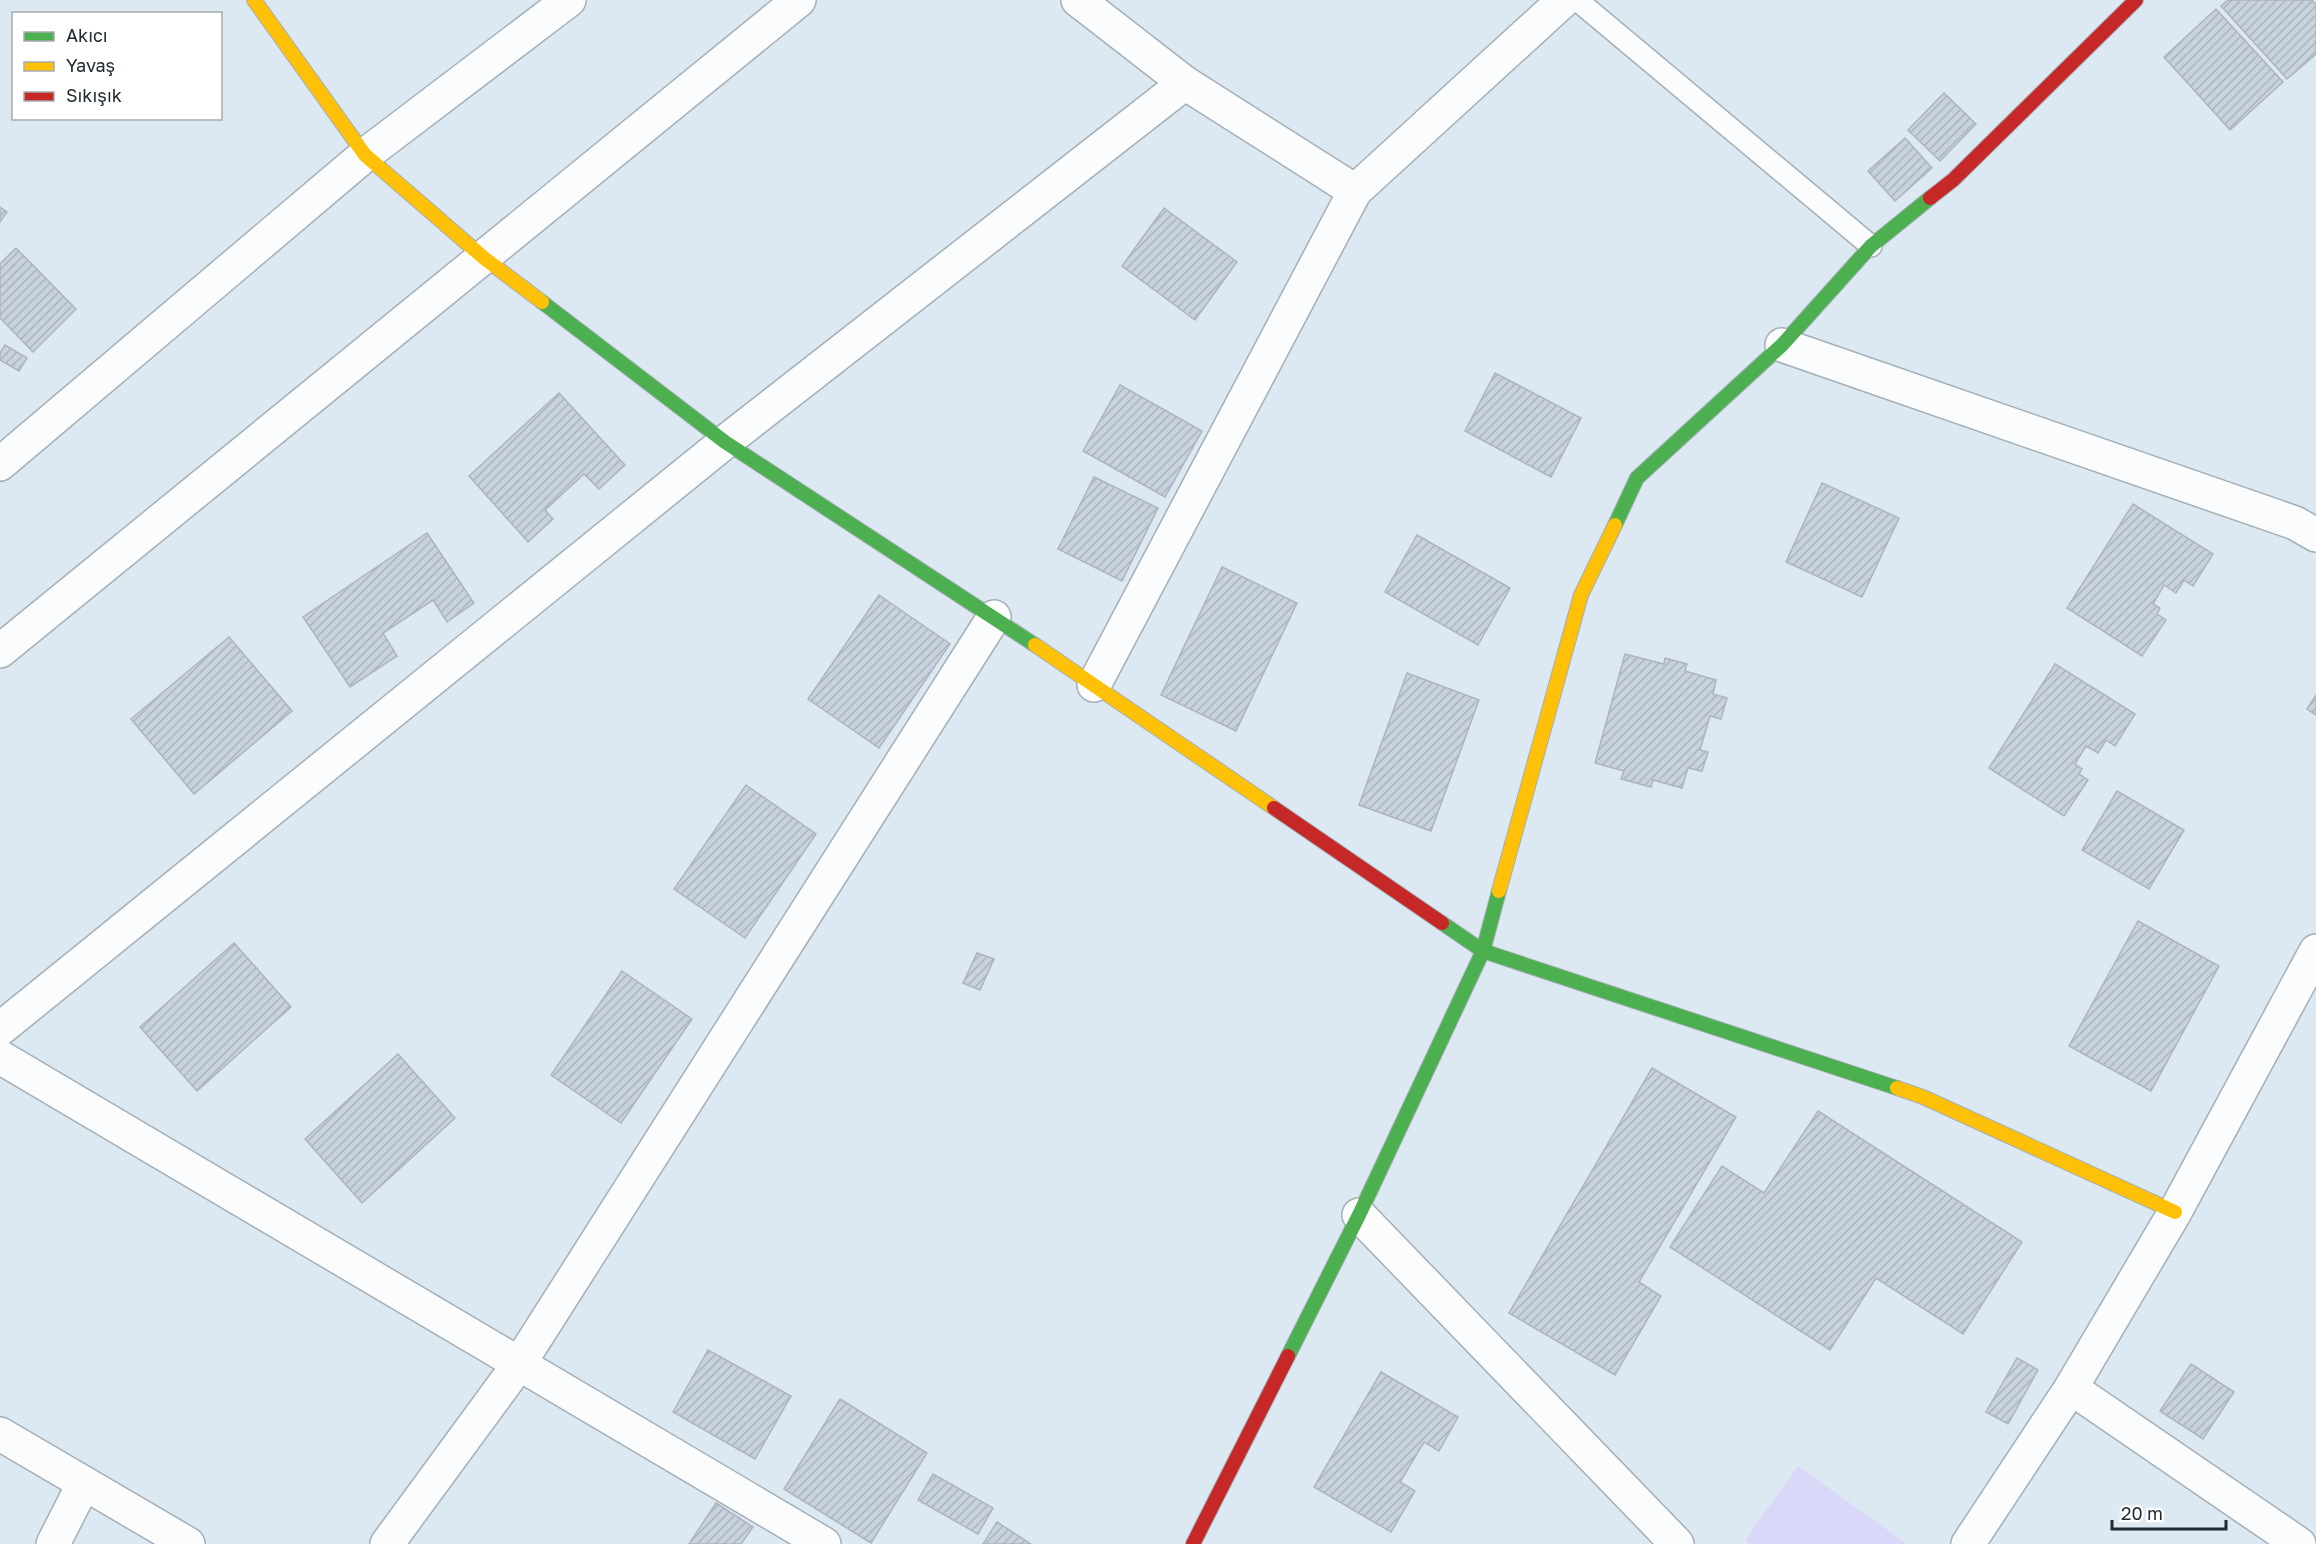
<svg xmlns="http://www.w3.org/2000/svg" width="2316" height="1544" font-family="'Golos Text',sans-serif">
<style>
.pitch{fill:#dad8f8}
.building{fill:url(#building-hatch);stroke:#adb4bd;stroke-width:1.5}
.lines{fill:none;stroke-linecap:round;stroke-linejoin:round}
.lane-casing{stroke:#a4afb6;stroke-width:24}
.street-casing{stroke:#a4afb6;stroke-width:36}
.fast-casing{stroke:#a4afb6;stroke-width:16}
.slow-casing{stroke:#a4afb6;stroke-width:16}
.jam-casing{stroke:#a4afb6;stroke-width:16}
.lane{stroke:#fafcfd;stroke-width:21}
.street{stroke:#fafcfd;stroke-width:33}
.fast{stroke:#4caf50;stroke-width:14}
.slow{stroke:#ffc107;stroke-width:14}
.jam{stroke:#c62828;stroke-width:14}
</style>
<defs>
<pattern id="building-hatch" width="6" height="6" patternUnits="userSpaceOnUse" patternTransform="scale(1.5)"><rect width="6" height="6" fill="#c8d1de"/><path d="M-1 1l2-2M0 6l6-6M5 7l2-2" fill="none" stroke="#acb4bf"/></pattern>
</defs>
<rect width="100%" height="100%" fill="#dde9f2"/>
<path class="pitch" d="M1798,1466L1907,1544H1750L1745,1540Z"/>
<g class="building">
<path d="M2228,0H2312L2316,5V54L2287,79L2221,6Z"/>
<path d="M2216,9L2283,82L2230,130L2164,57Z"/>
<path d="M1944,93L1976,124L1940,161L1908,130Z"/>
<path d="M1905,138L1932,168L1895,201L1868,171Z"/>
<path d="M0,207L7,212L0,222Z"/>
<path d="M1164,208L1237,262L1195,320L1122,266Z"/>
<path d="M16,248L76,309L33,352L0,318V264Z"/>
<path d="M5,345L27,358L19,371L0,360V353Z"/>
<path d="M1495,373L1581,418L1551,477L1465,431Z"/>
<path d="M1120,385L1202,431L1165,497L1083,451Z"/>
<path d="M559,393L625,465L599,489L584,474L545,510L553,519L528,542L469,476Z"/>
<path d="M1094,477L1158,508L1122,581L1058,549Z"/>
<path d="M1822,483L1899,518L1862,597L1786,562Z"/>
<path d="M2133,504L2213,554L2193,586L2184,580L2176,593L2164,585L2153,604L2160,608L2157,614L2166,620L2142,656L2067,608Z"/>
<path d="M427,533L474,603L447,622L433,600L383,633L397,656L350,687L303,617Z"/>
<path d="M1417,535L1510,588L1478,645L1385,592Z"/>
<path d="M1222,567L1297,603L1236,731L1161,695Z"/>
<path d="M879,595L950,644L879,748L808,699Z"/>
<path d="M229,637L292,711L194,794L131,719Z"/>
<path d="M1625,654L1664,664L1665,658L1687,664L1685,671L1716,680L1713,694L1727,698L1721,719L1710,716L1700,750L1708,752L1702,771L1688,768L1682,788L1653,780L1651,787L1621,779L1624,771L1595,763Z"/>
<path d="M2055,664L2135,714L2115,746L2106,740L2098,753L2086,746L2075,764L2082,769L2079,774L2088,780L2064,816L1989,768Z"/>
<path d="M1407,673L1479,700L1431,831L1359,805Z"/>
<path d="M2316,695V715L2307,709Z"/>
<path d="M746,785L816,834L745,938L674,889Z"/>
<path d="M2117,791L2184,830L2149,889L2082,850Z"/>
<path d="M2138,921L2219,966L2151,1091L2069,1046Z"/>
<path d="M234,943L291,1007L197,1091L140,1027Z"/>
<path d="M977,953L994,959L980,990L963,983Z"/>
<path d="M622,971L692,1019L621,1123L551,1075Z"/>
<path d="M398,1054L455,1118L362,1203L305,1139Z"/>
<path d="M1652,1068L1736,1117L1639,1282L1661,1296L1615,1375L1509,1313Z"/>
<path d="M1818,1111L2022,1242L1963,1334L1876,1278L1830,1350L1670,1247L1722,1166L1764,1193Z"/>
<path d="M708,1350L791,1396L755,1459L673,1412Z"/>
<path d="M2017,1358L2038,1370L2008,1424L1986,1412Z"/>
<path d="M2191,1364L2234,1392L2203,1439L2160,1411Z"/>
<path d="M1381,1372L1458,1417L1439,1451L1424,1442L1400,1482L1415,1491L1391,1532L1314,1487Z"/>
<path d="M840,1399L927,1453L871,1543L784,1489Z"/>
<path d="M933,1474L993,1508L978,1534L918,1500Z"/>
<path d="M716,1503L753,1527L741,1544H689Z"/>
<path d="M997,1522L1031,1544H983Z"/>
</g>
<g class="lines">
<defs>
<path id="lane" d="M1577,0L1871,246"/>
<g id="street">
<path d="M1078,0L1185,83L1355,191"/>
<path d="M1782,345L2295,523L2316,535"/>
<path d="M0,464L365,155L569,0"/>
<path d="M0,651L799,0"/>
<path d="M1094,685L1355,191L1564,0"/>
<path d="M0,1029L725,442L1185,83"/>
<path d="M0,1057L824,1544"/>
<path d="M1359,1215L1677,1544"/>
<path d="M2071,1388L2299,1544"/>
<path d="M0,1434L188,1544"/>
<path d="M53,1544L84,1483"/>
<path d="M387,1544L519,1364L994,617"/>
<path d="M1968,1544L2071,1388L2175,1212L2316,951"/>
</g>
<g id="fast">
<path d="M542,302L725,442L1035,645"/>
<path d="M1615,525L1637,478L1782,345L1871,246L1930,198"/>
<path d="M1442,923L1483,951L1897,1088"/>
<path d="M1288,1356L1359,1215L1483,951L1499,891"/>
</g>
<g id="slow">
<path d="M254,0L365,155L484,258L542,302"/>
<path d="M1035,645L1274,808"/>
<path d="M1499,891L1581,595L1615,525"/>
<path d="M1897,1088L1923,1097L2175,1212"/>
</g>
<g id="jam">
<path d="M1930,198L1953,180L2136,0"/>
<path d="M1274,808L1442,923"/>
<path d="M1193,1544L1288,1356"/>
</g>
</defs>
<use href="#lane" class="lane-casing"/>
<use href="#street" class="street-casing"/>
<use href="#fast" class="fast-casing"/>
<use href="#slow" class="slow-casing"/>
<use href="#jam" class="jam-casing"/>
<use href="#lane" class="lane"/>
<use href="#street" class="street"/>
<use href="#fast" class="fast"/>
<use href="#slow" class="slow"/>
<use href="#jam" class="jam"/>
</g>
<rect x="12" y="12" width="210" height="108" fill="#ffffff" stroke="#a6aaad" stroke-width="1.5"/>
<rect x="24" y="32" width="30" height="9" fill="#4caf50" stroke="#a6aaad" stroke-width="1.5"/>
<text x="66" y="42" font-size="18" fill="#202b32">Akıcı</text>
<rect x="24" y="62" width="30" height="9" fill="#ffc107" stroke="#a6aaad" stroke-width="1.5"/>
<text x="66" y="72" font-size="18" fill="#202b32">Yavaş</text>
<rect x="24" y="92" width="30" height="9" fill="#c62828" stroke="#a6aaad" stroke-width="1.5"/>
<text x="66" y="102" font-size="18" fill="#202b32">Sıkışık</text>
<path d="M2112 1520v9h114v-9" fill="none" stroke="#202b32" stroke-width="3"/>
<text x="2121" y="1520" font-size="18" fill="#202b32" stroke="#ffffff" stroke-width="4.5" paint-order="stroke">20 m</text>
</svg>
